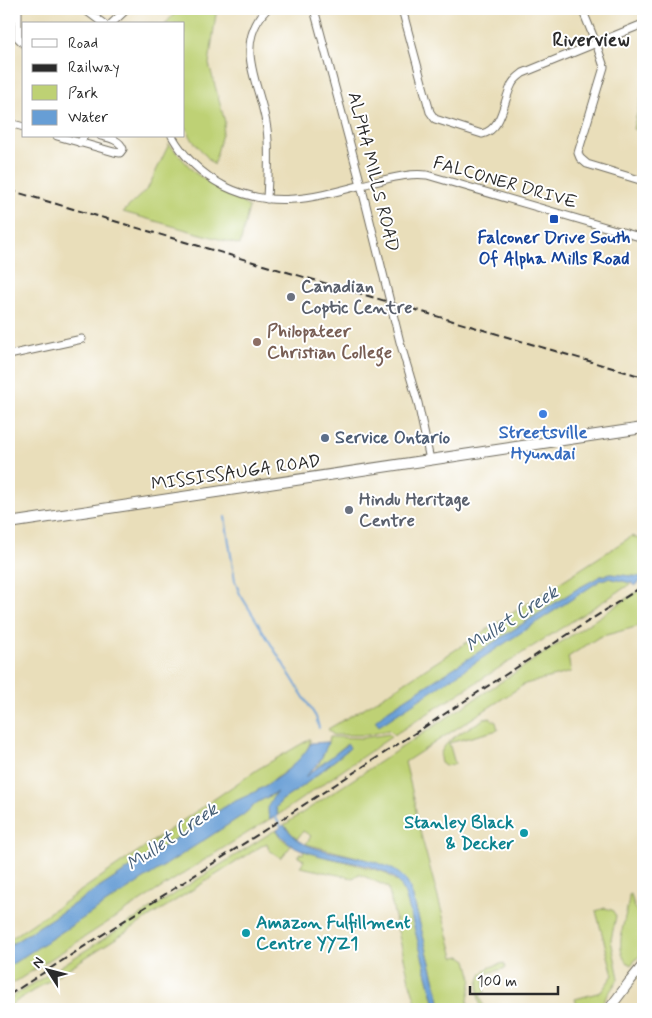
<svg xmlns="http://www.w3.org/2000/svg" width="652" height="1018" font-family="Mynerve,sans-serif">
<style>
.green{fill:#bed174;stroke:#747e50}
.water{fill:#679ed5;stroke:#496480}
.lines{fill:none;stroke-linecap:round;stroke-linejoin:round}
.stream{stroke:#679ed5;stroke-width:2}
.minor-casing{stroke:#6e6a5d;stroke-width:9}
.tertiary-casing{stroke:#6e6a5d;stroke-width:11}
.secondary-casing{stroke:#6e6a5d;stroke-width:12}
.minor{stroke:#fff;stroke-width:7}
.tertiary{stroke:#fff;stroke-width:9}
.secondary{stroke:#fff;stroke-width:10}
.rail{stroke:#2b2b2b;stroke-width:2;stroke-dasharray:8 4;stroke-linecap:butt}
.transit-dot{fill:#1a4fb4;stroke:#fff;stroke-width:2}
.worship-dot{fill:#6b7280;stroke:#fff;stroke-width:2}
.education-dot{fill:#8d6e63;stroke:#fff;stroke-width:2}
.shop-dot{fill:#3f7fe0;stroke:#fff;stroke-width:2}
.service-dot{fill:#5c6f8a;stroke:#fff;stroke-width:2}
.culture-dot{fill:#0f9aa8;stroke:#fff;stroke-width:2}
.labels{text-anchor:middle;dominant-baseline:central;stroke-width:4;stroke-linejoin:round;paint-order:stroke}
.street-label{font-size:18px;fill:#2b2b2b;stroke:#fff}
.transit-label{font-size:18px;font-weight:bold;fill:#164399;stroke:#fff}
.worship-label{font-size:18px;font-weight:bold;fill:#5b616d;stroke:#fff;text-anchor:start}
.education-label{font-size:18px;font-weight:bold;fill:#785e54;stroke:#fff;text-anchor:start}
.shop-label{font-size:18px;font-weight:bold;fill:#366cbe;stroke:#fff}
.service-label{font-size:18px;font-weight:bold;fill:#4e5e75;stroke:#fff;text-anchor:start}
.culture-label{font-size:18px;font-weight:bold;fill:#0d838f;stroke:#fff;text-anchor:end}
.neighbourhood-label{font-size:19px;font-weight:bold;fill:#2b2b2b;stroke:#fff}
.water-label{font-size:19px;font-style:italic;fill:#465f77;stroke:#fff}
</style>
<rect width="100%" height="100%" fill="#fff"/>
<filter id="ink" filterUnits="userSpaceOnUse"><feTurbulence type="fractalNoise" baseFrequency=".02" numOctaves="2"/><feDisplacementMap in="SourceGraphic" scale="10" xChannelSelector="R" yChannelSelector="G"/><feConvolveMatrix kernelMatrix="1 2 1 2 8 2 1 2 1" color-interpolation-filters="sRGB"/></filter>
<filter id="wash" filterUnits="userSpaceOnUse"><feTurbulence type="fractalNoise" baseFrequency=".0096" numOctaves="4" result="noise"/><feDisplacementMap in="SourceGraphic" scale="20" xChannelSelector="R" yChannelSelector="G"/><feGaussianBlur stdDeviation="1.12" result="paint"/><feColorMatrix in="noise" values="0 0 0 0 0 0 0 0 0 0 0 0 0 0 0 0 0 1.4 0 .05"/><feComposite in="paint" operator="in"/></filter>
<g filter="url(#wash)">
<rect width="100%" height="100%" fill="#e9deba"/>
<g class="green">
<path d="M179,9H220L216,14L209,64L225,122L214,165L193,141L184,124V24H165Z"/>
<path d="M643,91V132L633,129Z"/>
<path d="M169,144L195,173L249,207L240,245L123,212L148,188Z"/>
<path d="M632,536L643,541V577L610,574L601,576L577,589L388,710L376,721L379,725L601,580L608,578L632,583L394,735L389,730L369,735H333L328,729L376,701Z"/>
<path d="M643,588V625L599,637L568,657L571,672L525,684L405,762L415,803L417,820L454,957L461,956L467,960L472,979L468,1000V1009H442L413,897L392,869L365,859L306,844L311,836L303,831L297,839L284,825Z"/>
<path d="M490,718L496,722L498,730L449,743L455,764L445,766L441,763C434,743 470,728 484,719Z"/>
<path d="M389,734L391,737L278,815L276,808L281,801L302,787L350,748L347,744L313,772L319,764L330,737L362,738Z"/>
<path d="M310,739C312,757 265,786 251,794C243,798 234,801 226,806L9,946V940L258,769Z"/>
<path d="M278,792L268,814L270,819L209,857L9,986V966L243,815L258,802Z"/>
<path d="M277,830L281,838L291,846L281,858L269,850L267,843L260,847L9,1006V999L272,832Z"/>
<path d="M304,851L384,872L401,885L406,897L436,1009H418L409,980L388,887L359,874L353,878L300,867L304,860L298,857L300,853L303,854Z"/>
<path d="M631,894L634,906L643,919V952L631,965C609,953 629,913 629,895Z"/>
<path d="M605,908L612,910L616,916L611,940L619,978L598,1009H578L575,999L601,992L613,975L596,911Z"/>
<path d="M504,963L506,968L485,974C486,981 483,985 485,993L480,994L484,1009H481C478,998 475,979 485,970C490,966 498,965 504,963Z"/>
</g>
<g class="water">
<path d="M610,574L643,577V579L634,586L632,583L608,578L601,580L379,726L375,721L388,710L577,589L601,576Z"/>
<path d="M328,742C323,759 317,765 305,777L348,744L350,748L302,787L281,801L276,808L278,815L270,819C265,807 270,801 277,792L258,802L243,815L9,966V946L226,806C234,801 243,798 251,794C272,783 300,764 311,743Z"/>
<path d="M284,825C290,833 298,841 307,845C333,856 392,857 407,882C410,887 411,892 413,897L442,1009H436L406,897C404,893 403,889 401,886C382,853 300,869 277,830Z"/>
</g>
<g class="lines">
<g class="stream">
<path d="M225,517L235,581L240,594L316,717L319,728"/>
<path d="M274,815L282,828"/>
</g>
</g>
</g>
<g filter="url(#ink)">
<g class="lines">
<defs>
<g id="minor">
<path d="M18,9V38L24,44"/>
<path d="M84,9L104,24"/>
<path d="M314,9L361,185L400,342L418,403L430,460"/>
<path d="M402,9L430,112L435,119L482,134C503,129 503,101 512,84C514,80 519,76 523,73L643,24"/>
<path d="M582,9L596,43L604,67L578,153L580,158L587,164L643,181"/>
<path d="M111,24L127,9"/>
<path d="M9,123L24,127"/>
<path d="M57,136L114,152L120,153L123,149C120,140 110,138 101,136"/>
<path d="M172,136C184,157 203,175 224,186C276,212 322,195 374,182C392,178 408,173 427,175L643,238"/>
<path d="M80,143L84,136"/>
<path d="M267,199C268,176 270,152 267,129C262,86 231,47 267,9"/>
<path d="M9,355L82,339"/>
</g>
<path id="tertiary" d="M609,1009L630,981L643,965"/>
<path id="secondary" d="M9,523L643,428"/>
</defs>
<use href="#minor" class="minor-casing"/>
<use href="#tertiary" class="tertiary-casing"/>
<use href="#secondary" class="secondary-casing"/>
<use href="#minor" class="minor"/>
<use href="#tertiary" class="tertiary"/>
<use href="#secondary" class="secondary"/>
<g class="rail">
<path d="M9,190L643,377"/>
<path d="M9,995L643,586"/>
</g>
</g>
</g>
<rect class="transit-dot" x="549" y="214" width="10" height="10" rx="2.5"/>
<g class="worship-dot">
<circle cx="291" cy="297" r="5"/>
<circle cx="349" cy="510" r="5"/>
</g>
<circle class="education-dot" cx="257" cy="342" r="5"/>
<circle class="shop-dot" cx="543" cy="414" r="5"/>
<circle class="service-dot" cx="325" cy="438" r="5"/>
<g class="culture-dot">
<circle cx="524" cy="833" r="5"/>
<circle cx="246" cy="933" r="5"/>
</g>
<g class="labels">
<g class="street-label">
<text transform="translate(373 172) rotate(76)">ALPHA MILLS ROAD</text>
<text transform="translate(505 183) rotate(16)">FALCONER DRIVE</text>
<text transform="translate(236 473) rotate(-8)">MISSISSAUGA ROAD</text>
</g>
<g class="transit-label">
<text x="554" y="238">Falconer Drive South<tspan x="554" dy="21">Of Alpha Mills Road</tspan></text>
</g>
<g class="worship-label">
<text x="301" y="287">Canadian<tspan x="301" dy="21">Coptic Centre</tspan></text>
<text x="359" y="500">Hindu Heritage<tspan x="359" dy="21">Centre</tspan></text>
</g>
<g class="education-label">
<text x="267" y="332">Philopateer<tspan x="267" dy="21">Christian College</tspan></text>
</g>
<g class="shop-label">
<text x="543" y="433">Streetsville<tspan x="543" dy="21">Hyundai</tspan></text>
</g>
<g class="service-label">
<text x="335" y="438">Service Ontario</text>
</g>
<g class="culture-label">
<text x="514" y="823">Stanley Black<tspan x="514" dy="21">&amp; Decker</tspan></text>
<text x="256" y="923" text-anchor="start">Amazon Fulfillment<tspan x="256" dy="21">Centre YYZ1</tspan></text>
</g>
<g class="neighbourhood-label">
<text x="591" y="40">Riverview</text>
</g>
<g class="water-label">
<text transform="translate(512 619) rotate(-33)">Mullet Creek</text>
<text transform="translate(172 837) rotate(-34)">Mullet Creek</text>
</g>
</g>
<rect width="652" height="1018" fill="none" stroke="#fff" stroke-width="30"/>
<rect x="22" y="22" width="162" height="115" fill="#ffffff" stroke="#aaaaaa"/>
<rect x="32" y="39" width="25" height="8" fill="#ffffff" stroke="#aaaaaa"/>
<text x="68" y="48" font-size="15" fill="#2b2b2b">Road</text>
<rect x="32" y="64" width="25" height="8" fill="#2b2b2b" stroke="#aaaaaa"/>
<text x="68" y="72" font-size="15" fill="#2b2b2b">Railway</text>
<rect x="32" y="85" width="25" height="15" fill="#bed174" stroke="#aaaaaa"/>
<text x="68" y="98" font-size="15" fill="#2b2b2b">Park</text>
<rect x="32" y="110" width="25" height="15" fill="#679ed5" stroke="#aaaaaa"/>
<text x="68" y="122" font-size="15" fill="#2b2b2b">Water</text>
<g transform="translate(48 970) rotate(306)" stroke="#ffffff" stroke-width="4" paint-order="stroke">
<path d="M0-4L9 19L0 12L-9 19Z" fill="#2b2b2b"/>
<text y="-8" font-size="14" font-weight="bold" text-anchor="middle" fill="#2b2b2b">N</text>
</g>
<path d="M470 986v8h88v-8" fill="none" stroke="#2b2b2b" stroke-width="2.5"/>
<text x="477" y="986" font-size="15" fill="#2b2b2b" stroke="#ffffff" stroke-width="4" paint-order="stroke">100 m</text>
</svg>
